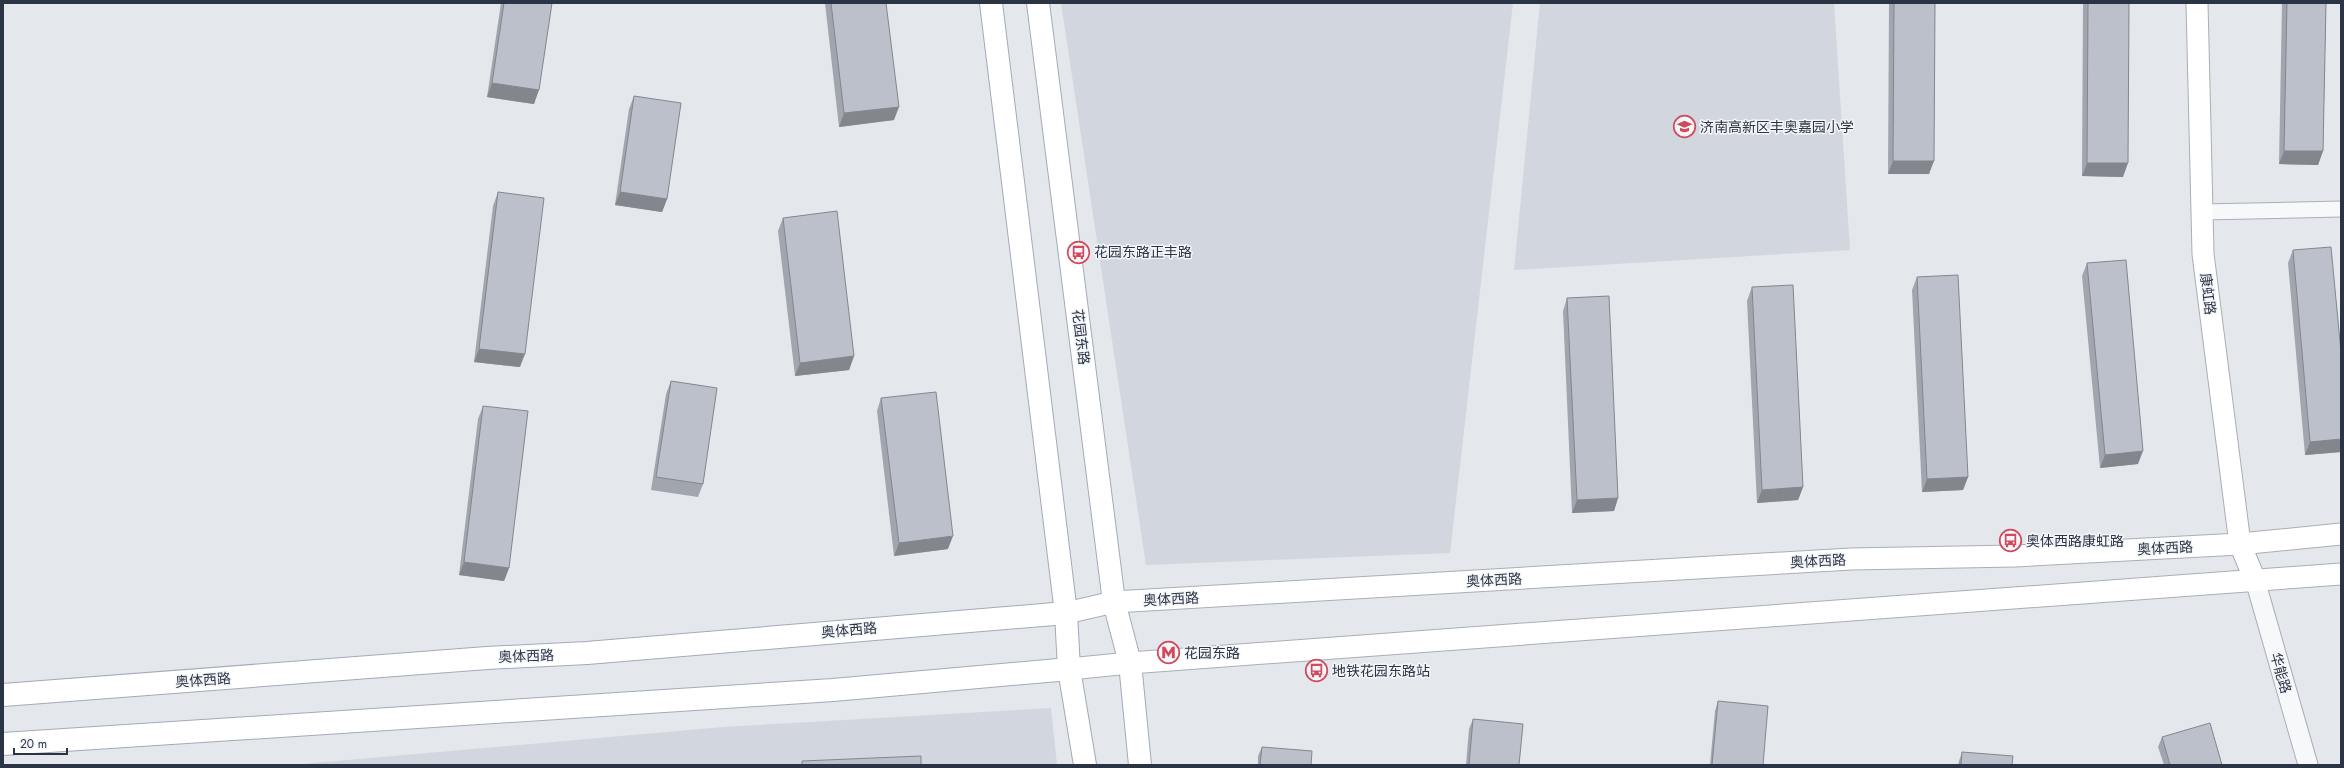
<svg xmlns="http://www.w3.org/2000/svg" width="2344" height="768" font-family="Jost,'Noto Sans SC',sans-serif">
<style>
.built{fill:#d2d6de}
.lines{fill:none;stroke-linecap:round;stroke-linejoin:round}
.minor-casing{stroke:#a9aeb7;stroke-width:17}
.tertiary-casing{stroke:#a9aeb7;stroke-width:21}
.secondary-casing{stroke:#a9aeb7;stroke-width:23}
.primary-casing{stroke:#a3abb8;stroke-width:24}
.minor{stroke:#f7f8fa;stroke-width:15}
.tertiary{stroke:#f7f8fa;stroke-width:19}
.secondary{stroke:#fff;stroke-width:21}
.primary{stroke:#fff;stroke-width:22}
.wall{fill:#a1a5ae}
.shaded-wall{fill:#83868d}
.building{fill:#bbc0ca;stroke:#83868d}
.labels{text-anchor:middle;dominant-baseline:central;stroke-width:3;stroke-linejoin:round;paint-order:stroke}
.poi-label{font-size:14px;fill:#2b3445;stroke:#f4f6f9;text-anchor:start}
.street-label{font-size:14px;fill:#2b3445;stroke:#f4f6f9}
</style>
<rect width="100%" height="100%" fill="#e4e7ec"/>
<g class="built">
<path d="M1061,3H1513L1450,553L1146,565Z"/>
<path d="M1540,3H1834L1850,250L1514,270Z"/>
<path d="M1051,708L1057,765H291L723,727Z"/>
</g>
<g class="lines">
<defs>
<path id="minor" d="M2202,212L2341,209"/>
<path id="tertiary" d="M2255,580L2308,765"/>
<g id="secondary">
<path d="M2197,3L2203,254L2240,544L2255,580"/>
<path d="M1066,613L1114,602L1851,559L2015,556L2240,544L2341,534"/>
<path d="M1069,669L1130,663L2341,574"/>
</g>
<g id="primary">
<path d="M991,3L1066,613L1069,669L1085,765"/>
<path d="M1038,3L1114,602L1130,663L1140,765"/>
<path d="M3,695L487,658L587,653L1066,613"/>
<path d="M3,744L833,690L1069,669"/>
</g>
</defs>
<use href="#minor" class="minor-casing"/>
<use href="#tertiary" class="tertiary-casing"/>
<use href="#secondary" class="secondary-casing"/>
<use href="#primary" class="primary-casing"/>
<use href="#minor" class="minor"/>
<use href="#tertiary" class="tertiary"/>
<use href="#secondary" class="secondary"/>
<use href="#primary" class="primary"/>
</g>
<g class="wall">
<path d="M501,3H552L534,104L487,97Z"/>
<path d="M825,3H886L894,120L839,127Z"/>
<path d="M1889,3H1935L1929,174H1888Z"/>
<path d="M2083,3H2129L2123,177L2082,176Z"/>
<path d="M2282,3H2326L2323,151L2318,165L2279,164Z"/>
<path d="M634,96L667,199L662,212L615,205L629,109Z"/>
<path d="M498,192L520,367L474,362L493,206Z"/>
<path d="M783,218L854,356L849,370L795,376L778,231Z"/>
<path d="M2293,250L2341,452L2305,455L2288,263Z"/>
<path d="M2087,263L2138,464L2100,468L2082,276Z"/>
<path d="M1917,277L1968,477L1963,490L1922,492L1912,290Z"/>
<path d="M1752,287L1803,487L1798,500L1757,503L1747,301Z"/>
<path d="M1567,298L1618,498L1614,511L1572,513L1563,311Z"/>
<path d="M671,381L703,484L698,497L651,490L666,394Z"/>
<path d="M881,398L948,549L894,556L877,411Z"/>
<path d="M483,406L509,568L504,581L459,575L478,419Z"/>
<path d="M1718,701L1763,765H1710L1715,711Z"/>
<path d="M1473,719L1519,765H1466L1469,729Z"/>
<path d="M2162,737L2222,765H2164L2158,747Z"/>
<path d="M1262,747L1311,765H1258V756Z"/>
<path d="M1962,752L2012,765H1958L1959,761Z"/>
</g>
<g class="shaded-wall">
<path d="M492,83L539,90L534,104L487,97Z"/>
<path d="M899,107L894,120L839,127L844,113Z"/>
<path d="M2284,151H2323L2318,165L2279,164Z"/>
<path d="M1893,161H1934L1929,174H1888Z"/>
<path d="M2087,163H2128L2123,177L2082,176Z"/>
<path d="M620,192L667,199L662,212L615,205Z"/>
<path d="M479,349L525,354L520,367L474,362Z"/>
<path d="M854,356L849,370L795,376L800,363Z"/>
<path d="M2341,439V452L2305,455L2310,442Z"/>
<path d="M2143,451L2138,464L2100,468L2105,455Z"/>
<path d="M1968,477L1963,490L1922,492L1927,479Z"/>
<path d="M1803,487L1798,500L1757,503L1762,490Z"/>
<path d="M1618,498L1614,511L1572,513L1577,500Z"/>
<path d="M953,536L948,549L894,556L899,543Z"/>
<path d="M464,562L509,568L504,581L459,575Z"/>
</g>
<g class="building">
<path d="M504,3H552L539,90L492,83Z"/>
<path d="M831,3H886L899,107L844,113Z"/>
<path d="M1894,3H1935L1934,161H1893Z"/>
<path d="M2088,3H2129L2128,163H2087Z"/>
<path d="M2287,3H2326L2323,151H2284Z"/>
<path d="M634,96L681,103L667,199L620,192Z"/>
<path d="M498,192L544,198L525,354L479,349Z"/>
<path d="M837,211L854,356L800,363L783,218Z"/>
<path d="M2331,247L2341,352V439L2310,442L2293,250Z"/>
<path d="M2126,260L2143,451L2105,455L2087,263Z"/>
<path d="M1958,275L1968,477L1927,479L1917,277Z"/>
<path d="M1793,285L1803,487L1762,490L1752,287Z"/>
<path d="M1609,296L1618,498L1577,500L1567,298Z"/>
<path d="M671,381L717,388L703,484L656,477Z"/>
<path d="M936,392L953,536L899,543L881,398Z"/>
<path d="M483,406L528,411L509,568L464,562Z"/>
<path d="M1718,701L1768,706L1763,765H1712Z"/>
<path d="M1473,719L1523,724L1519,765H1469Z"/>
<path d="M2210,723L2222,765H2170L2162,737Z"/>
<path d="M1262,747L1312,751L1311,765H1260Z"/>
<path d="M1962,752L2013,756L2012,765H1961Z"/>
<path d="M921,756V765H802V761Z"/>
</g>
<defs>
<symbol id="school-ring" viewBox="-11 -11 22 22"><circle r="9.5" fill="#f4f6f9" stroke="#d1495b" stroke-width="1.5"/><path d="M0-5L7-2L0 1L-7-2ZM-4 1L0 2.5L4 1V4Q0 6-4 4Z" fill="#d1495b"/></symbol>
<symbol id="bus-ring" viewBox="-11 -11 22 22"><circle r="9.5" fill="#f4f6f9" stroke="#d1495b" stroke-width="1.5"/><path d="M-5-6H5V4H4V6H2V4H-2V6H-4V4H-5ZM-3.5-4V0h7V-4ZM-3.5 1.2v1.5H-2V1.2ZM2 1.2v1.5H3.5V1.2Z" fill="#d1495b"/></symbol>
<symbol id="metro-ring" viewBox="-11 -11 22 22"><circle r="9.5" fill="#f4f6f9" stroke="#d1495b" stroke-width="1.5"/><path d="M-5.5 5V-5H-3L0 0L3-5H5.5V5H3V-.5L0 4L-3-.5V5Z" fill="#d1495b"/></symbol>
</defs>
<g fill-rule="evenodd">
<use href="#school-ring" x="1672" y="114" width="25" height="25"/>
<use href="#bus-ring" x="1066" y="240" width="25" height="25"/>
<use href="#bus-ring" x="1998" y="528" width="25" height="25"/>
<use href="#metro-ring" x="1156" y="640" width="25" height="25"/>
<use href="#bus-ring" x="1304" y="658" width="25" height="25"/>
</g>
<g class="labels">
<g class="poi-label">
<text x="1700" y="127">济南高新区丰奥嘉园小学</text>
<text x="1094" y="252">花园东路正丰路</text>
<text x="2026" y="541">奥体西路康虹路</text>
<text x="1184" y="653">花园东路</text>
<text x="1332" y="671">地铁花园东路站</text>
</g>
<g class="street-label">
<text transform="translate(2208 294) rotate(83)">康虹路</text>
<text transform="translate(1081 337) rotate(83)">花园东路</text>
<text transform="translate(2165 548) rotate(-3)">奥体西路</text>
<text transform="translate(1818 561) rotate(-3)">奥体西路</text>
<text transform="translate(1494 580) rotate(-3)">奥体西路</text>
<text transform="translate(1171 599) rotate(-3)">奥体西路</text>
<text transform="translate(849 630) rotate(-5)">奥体西路</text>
<text transform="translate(526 656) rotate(-2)">奥体西路</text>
<text transform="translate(2281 673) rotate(74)">华能路</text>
<text transform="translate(203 680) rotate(-4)">奥体西路</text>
</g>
</g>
<rect width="2344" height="768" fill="none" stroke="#2b3445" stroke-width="8"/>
<path d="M14 748v6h53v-6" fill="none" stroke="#2b3445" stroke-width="2"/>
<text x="20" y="748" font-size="12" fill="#2b3445" stroke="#f4f6f9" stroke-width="3" paint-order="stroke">20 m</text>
</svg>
